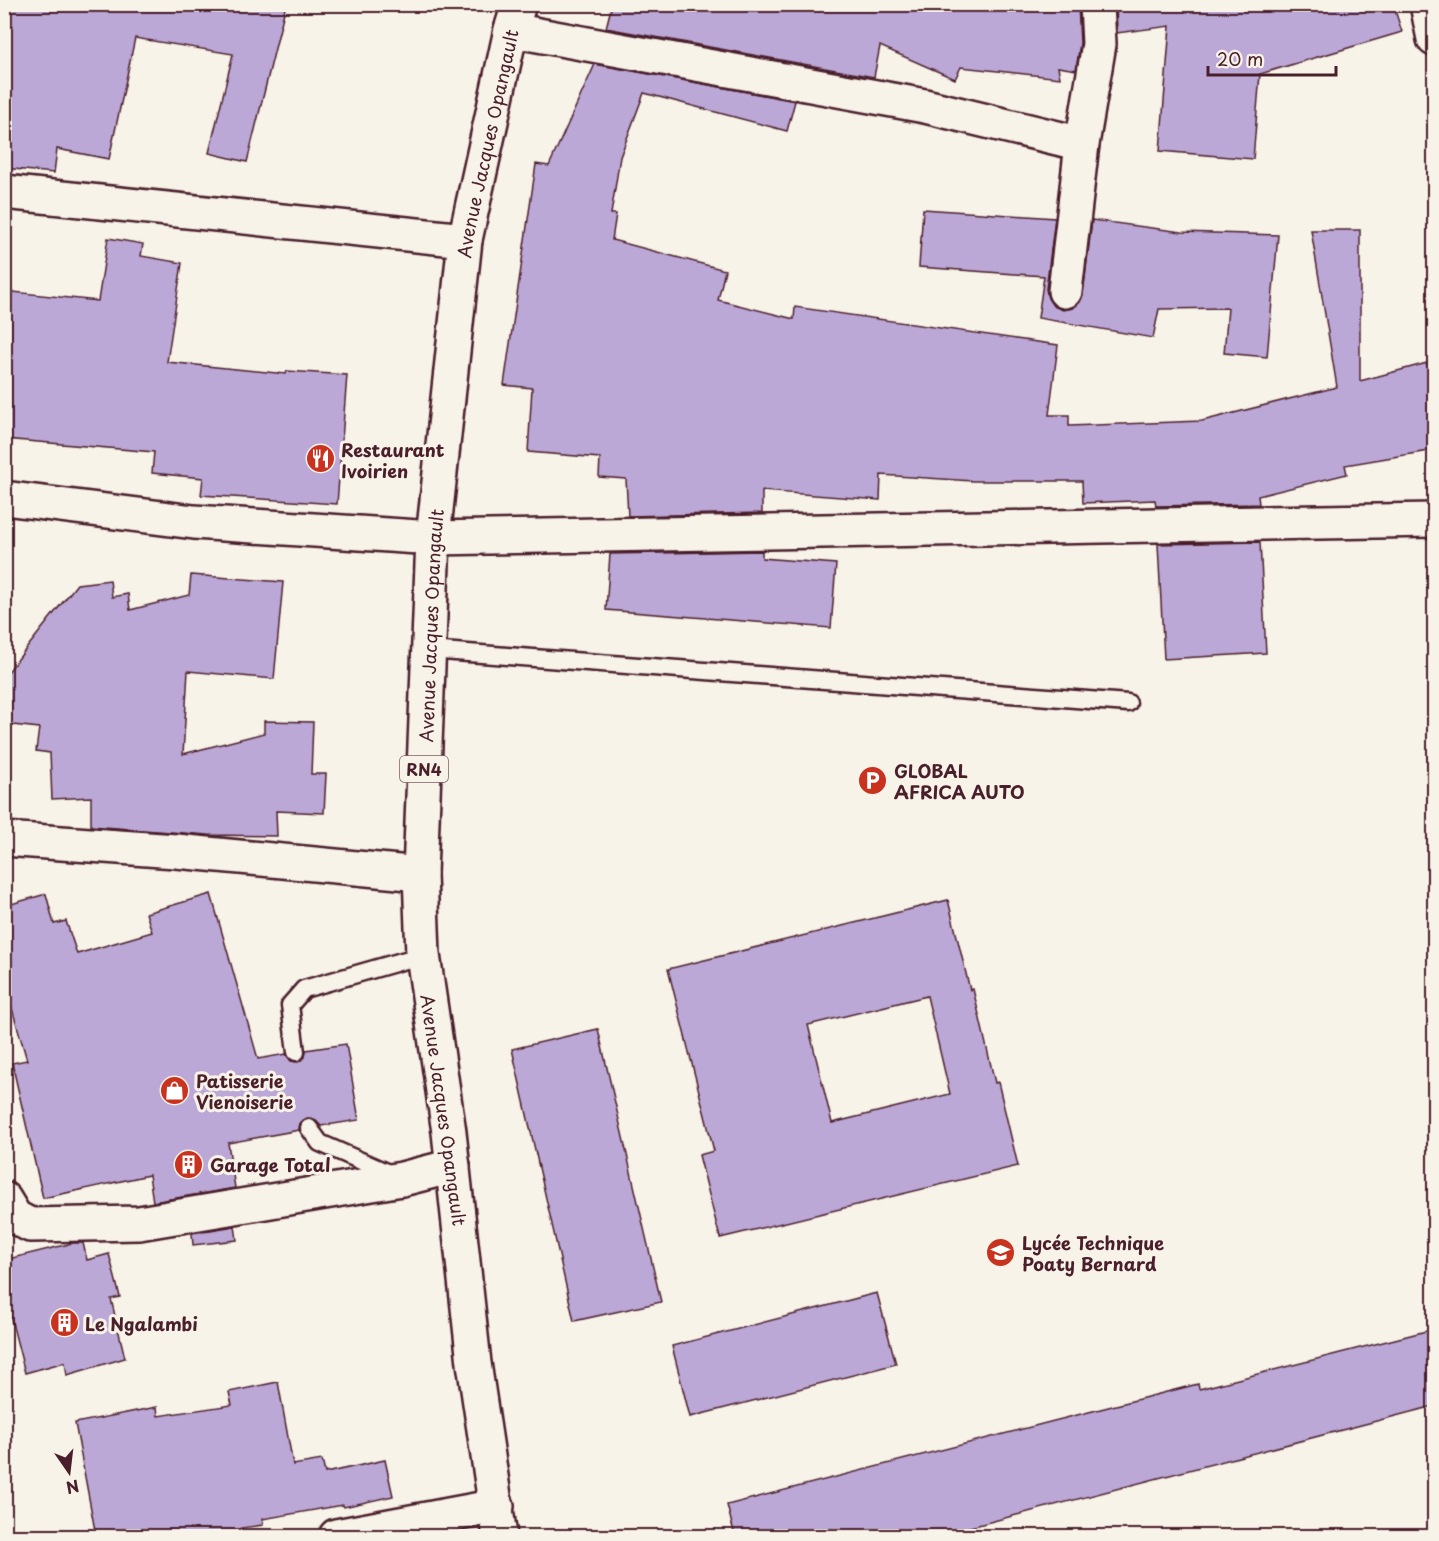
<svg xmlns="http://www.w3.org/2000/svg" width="1439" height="1541" font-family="'Playpen Sans',sans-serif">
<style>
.building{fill:#bca8d7;stroke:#4a1f2b;stroke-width:1.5;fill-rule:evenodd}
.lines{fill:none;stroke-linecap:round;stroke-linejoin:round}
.service-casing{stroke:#4a1f2b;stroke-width:21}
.minor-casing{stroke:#4a1f2b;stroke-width:38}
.trunk-casing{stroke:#4a1f2b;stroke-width:38}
.service{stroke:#f7f3e8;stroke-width:16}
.minor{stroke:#f7f3e8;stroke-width:33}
.trunk{stroke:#f7f3e8;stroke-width:33}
.labels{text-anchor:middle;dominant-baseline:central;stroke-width:6;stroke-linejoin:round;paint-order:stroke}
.shield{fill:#f7f3e8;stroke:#7e5f64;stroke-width:1.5}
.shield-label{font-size:16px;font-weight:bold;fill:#4a1f2b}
.street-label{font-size:18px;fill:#4a1f2b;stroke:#f7f3e8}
.poi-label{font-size:18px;font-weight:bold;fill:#4a1f2b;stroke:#f7f3e8;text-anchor:start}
</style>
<rect width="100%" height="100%" fill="#f7f3e8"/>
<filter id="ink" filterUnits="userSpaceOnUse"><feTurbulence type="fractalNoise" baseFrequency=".0167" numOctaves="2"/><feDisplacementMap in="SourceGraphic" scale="12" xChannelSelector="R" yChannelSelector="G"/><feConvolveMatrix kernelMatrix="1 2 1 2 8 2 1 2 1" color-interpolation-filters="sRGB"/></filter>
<g filter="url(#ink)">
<g class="building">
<path d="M4,4H286L247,162L209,153L233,54L135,38L109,159L57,149L54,173L4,168Z"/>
<path d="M612,4H1078L1080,43L1076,70L1058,67L1060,78L961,67L955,79L880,46L874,77L606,28Z"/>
<path d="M1116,4H1393L1402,32L1260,74L1253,159L1160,151L1170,26L1117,33Z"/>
<path d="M595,64L795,101L787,131L644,93L620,157L611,214H616L612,240L725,270L718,300L794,319L795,307L1058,345L1049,415H1069V426L1202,421L1337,387L1311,230H1360V381L1427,363L1434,408V450L1345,465L1347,474L1258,496L1259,504L1156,506L1155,500L1083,503L1082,481H973L881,475L880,500L762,491V513L628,516L626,479L599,477L600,458L528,452L532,388L504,385L536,164L549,166Z"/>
<path d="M923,209L1055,218L1046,289L1048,298L1053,306L1063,310L1073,308L1080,302L1083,294L1092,220L1182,232L1278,235L1267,357L1224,353L1228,308L1159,309L1153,338L1038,318L1044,276L919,267Z"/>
<path d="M108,238L143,244L141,256L182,263L167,362L286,374L287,371L347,375L337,504L201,495L203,478L152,473L154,452L4,439V291L98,301Z"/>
<path d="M1260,542L1266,653L1164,659L1158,544Z"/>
<path d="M762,551V558L836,564L831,628L606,610L610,554Z"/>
<path d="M191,575L283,582L274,679L188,671L183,754L264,733V721L313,722L311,774H326L324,813L276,811L277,836L208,835L91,826V797L52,799L50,753L36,751L39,728L4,724V677L77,584L110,580L112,597L128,594L130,610L189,595Z"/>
<path d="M46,894L54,924L66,921L77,954L152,932L146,913L211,894L258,1059L286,1054L291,1061L298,1062L305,1057L306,1050L346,1044L359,1120L321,1126L314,1119L307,1118L300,1123L299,1130L228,1143L235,1188L153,1202L149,1175L43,1198L12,1063L27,1060L4,981V906Z"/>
<path d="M948,900L970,990L973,989L995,1083L998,1082L1018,1166L720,1238L699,1155L714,1151L668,969ZM927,996L950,1094L832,1123L808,1025Z"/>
<path d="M598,1029L661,1302L574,1321L512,1049Z"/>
<path d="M235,1226L237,1240L193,1245L192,1233Z"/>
<path d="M73,1243H83L87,1260L109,1254L120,1297L111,1299L125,1358L67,1375L65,1362L25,1373L4,1292V1260Z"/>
<path d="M877,1293L896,1364L690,1417L672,1346Z"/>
<path d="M1434,1329V1406L936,1536H735L727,1505L1198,1384L1199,1389Z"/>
<path d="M278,1382L293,1465L322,1460L325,1473L385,1460L393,1496L344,1507L343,1505L262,1519L263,1525L241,1528L242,1531L199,1536H96L75,1423L157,1407L158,1416L232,1405L229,1392Z"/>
</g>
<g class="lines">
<defs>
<g id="service">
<path d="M429,650L1128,703"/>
<path d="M296,1052L290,1005L304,989L423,955"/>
<path d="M309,1128L320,1143L393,1175"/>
</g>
<g id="minor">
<path d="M1427,4L1434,39"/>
<path d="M511,30L925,106L1082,144"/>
<path d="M4,192L465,240"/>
<path d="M1065,291L1082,144L1099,44L1097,4"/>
<path d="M4,498L194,522L433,538L1434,520"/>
<path d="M4,839L176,851L420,874"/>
<path d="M4,1199L15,1217L30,1225L139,1223L402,1179L453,1166"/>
<path d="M336,1536L497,1506"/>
</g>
<g id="trunk">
<path id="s1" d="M500,1536L474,1363L449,1132L423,955L420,874L433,538L465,240L511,30L519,4"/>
</g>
</defs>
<use href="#service" class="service-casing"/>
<use href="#minor" class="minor-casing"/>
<use href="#trunk" class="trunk-casing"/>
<use href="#service" class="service"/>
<use href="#minor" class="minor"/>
<use href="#trunk" class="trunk"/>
</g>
</g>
<defs>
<symbol id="restaurant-disc" viewBox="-11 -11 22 22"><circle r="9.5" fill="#c8321e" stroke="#f7f3e8"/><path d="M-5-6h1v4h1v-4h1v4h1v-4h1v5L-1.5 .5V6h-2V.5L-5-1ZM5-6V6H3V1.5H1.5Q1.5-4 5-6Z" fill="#fff"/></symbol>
<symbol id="parking-disc" viewBox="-11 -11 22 22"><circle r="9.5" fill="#c8321e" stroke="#f7f3e8"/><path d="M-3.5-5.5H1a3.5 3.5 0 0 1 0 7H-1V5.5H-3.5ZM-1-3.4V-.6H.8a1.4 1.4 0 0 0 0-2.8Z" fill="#fff"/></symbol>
<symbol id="shop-disc" viewBox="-11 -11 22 22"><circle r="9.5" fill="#c8321e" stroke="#f7f3e8"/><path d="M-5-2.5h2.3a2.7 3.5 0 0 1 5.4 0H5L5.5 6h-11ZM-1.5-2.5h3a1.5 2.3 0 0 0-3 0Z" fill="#fff"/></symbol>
<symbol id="building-disc" viewBox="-11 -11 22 22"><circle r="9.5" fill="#c8321e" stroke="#f7f3e8"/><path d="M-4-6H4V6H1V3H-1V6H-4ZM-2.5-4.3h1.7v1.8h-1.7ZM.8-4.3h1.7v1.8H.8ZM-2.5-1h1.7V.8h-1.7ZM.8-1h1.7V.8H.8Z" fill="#fff"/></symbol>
<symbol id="school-disc" viewBox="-11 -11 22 22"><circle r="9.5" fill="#c8321e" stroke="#f7f3e8"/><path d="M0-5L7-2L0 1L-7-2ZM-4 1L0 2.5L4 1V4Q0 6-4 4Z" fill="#fff"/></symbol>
</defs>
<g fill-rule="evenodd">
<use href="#restaurant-disc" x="304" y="442" width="33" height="33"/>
<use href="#parking-disc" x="856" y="764" width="33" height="33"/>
<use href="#shop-disc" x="158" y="1074" width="33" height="33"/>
<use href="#building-disc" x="172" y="1148" width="33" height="33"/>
<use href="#school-disc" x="984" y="1236" width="33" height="33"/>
<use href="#building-disc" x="48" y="1306" width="33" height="33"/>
</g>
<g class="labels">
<rect class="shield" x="400" y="756" width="48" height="26" rx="4.5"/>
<g class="shield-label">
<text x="424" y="769">RN4</text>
</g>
<g class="street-label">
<text stroke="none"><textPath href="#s1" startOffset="1402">Avenue Jacques Opangault</textPath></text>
<text stroke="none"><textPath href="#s1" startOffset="916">Avenue Jacques Opangault</textPath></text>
<text transform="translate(444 1110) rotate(82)">Avenue Jacques Opangault</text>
</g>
<g class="poi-label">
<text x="341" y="449">Restaurant<tspan x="341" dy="21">Ivoirien</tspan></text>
<text x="894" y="770">GLOBAL<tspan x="894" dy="21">AFRICA AUTO</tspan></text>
<text x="196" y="1080">Patisserie<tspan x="196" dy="21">Vienoiserie</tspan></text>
<text x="210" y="1164">Garage Total</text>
<text x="1022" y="1242">Lycée Technique<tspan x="1022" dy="21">Poaty Bernard</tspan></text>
<text x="85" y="1323">Le Ngalambi</text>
</g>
</g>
<rect width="1439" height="1541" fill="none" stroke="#f7f3e8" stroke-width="24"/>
<rect x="12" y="12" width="1415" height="1517" fill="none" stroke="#4a1f2b" stroke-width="2" filter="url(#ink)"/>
<g transform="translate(69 1472) rotate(166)" stroke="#f7f3e8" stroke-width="4.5" paint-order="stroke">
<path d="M0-4.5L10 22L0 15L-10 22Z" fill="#4a1f2b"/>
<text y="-9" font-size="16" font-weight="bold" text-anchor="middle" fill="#4a1f2b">N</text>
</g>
<path d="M1208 66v9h128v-9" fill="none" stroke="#4a1f2b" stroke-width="3"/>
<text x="1217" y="66" font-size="18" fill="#4a1f2b" stroke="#f7f3e8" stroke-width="4.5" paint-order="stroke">20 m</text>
</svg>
